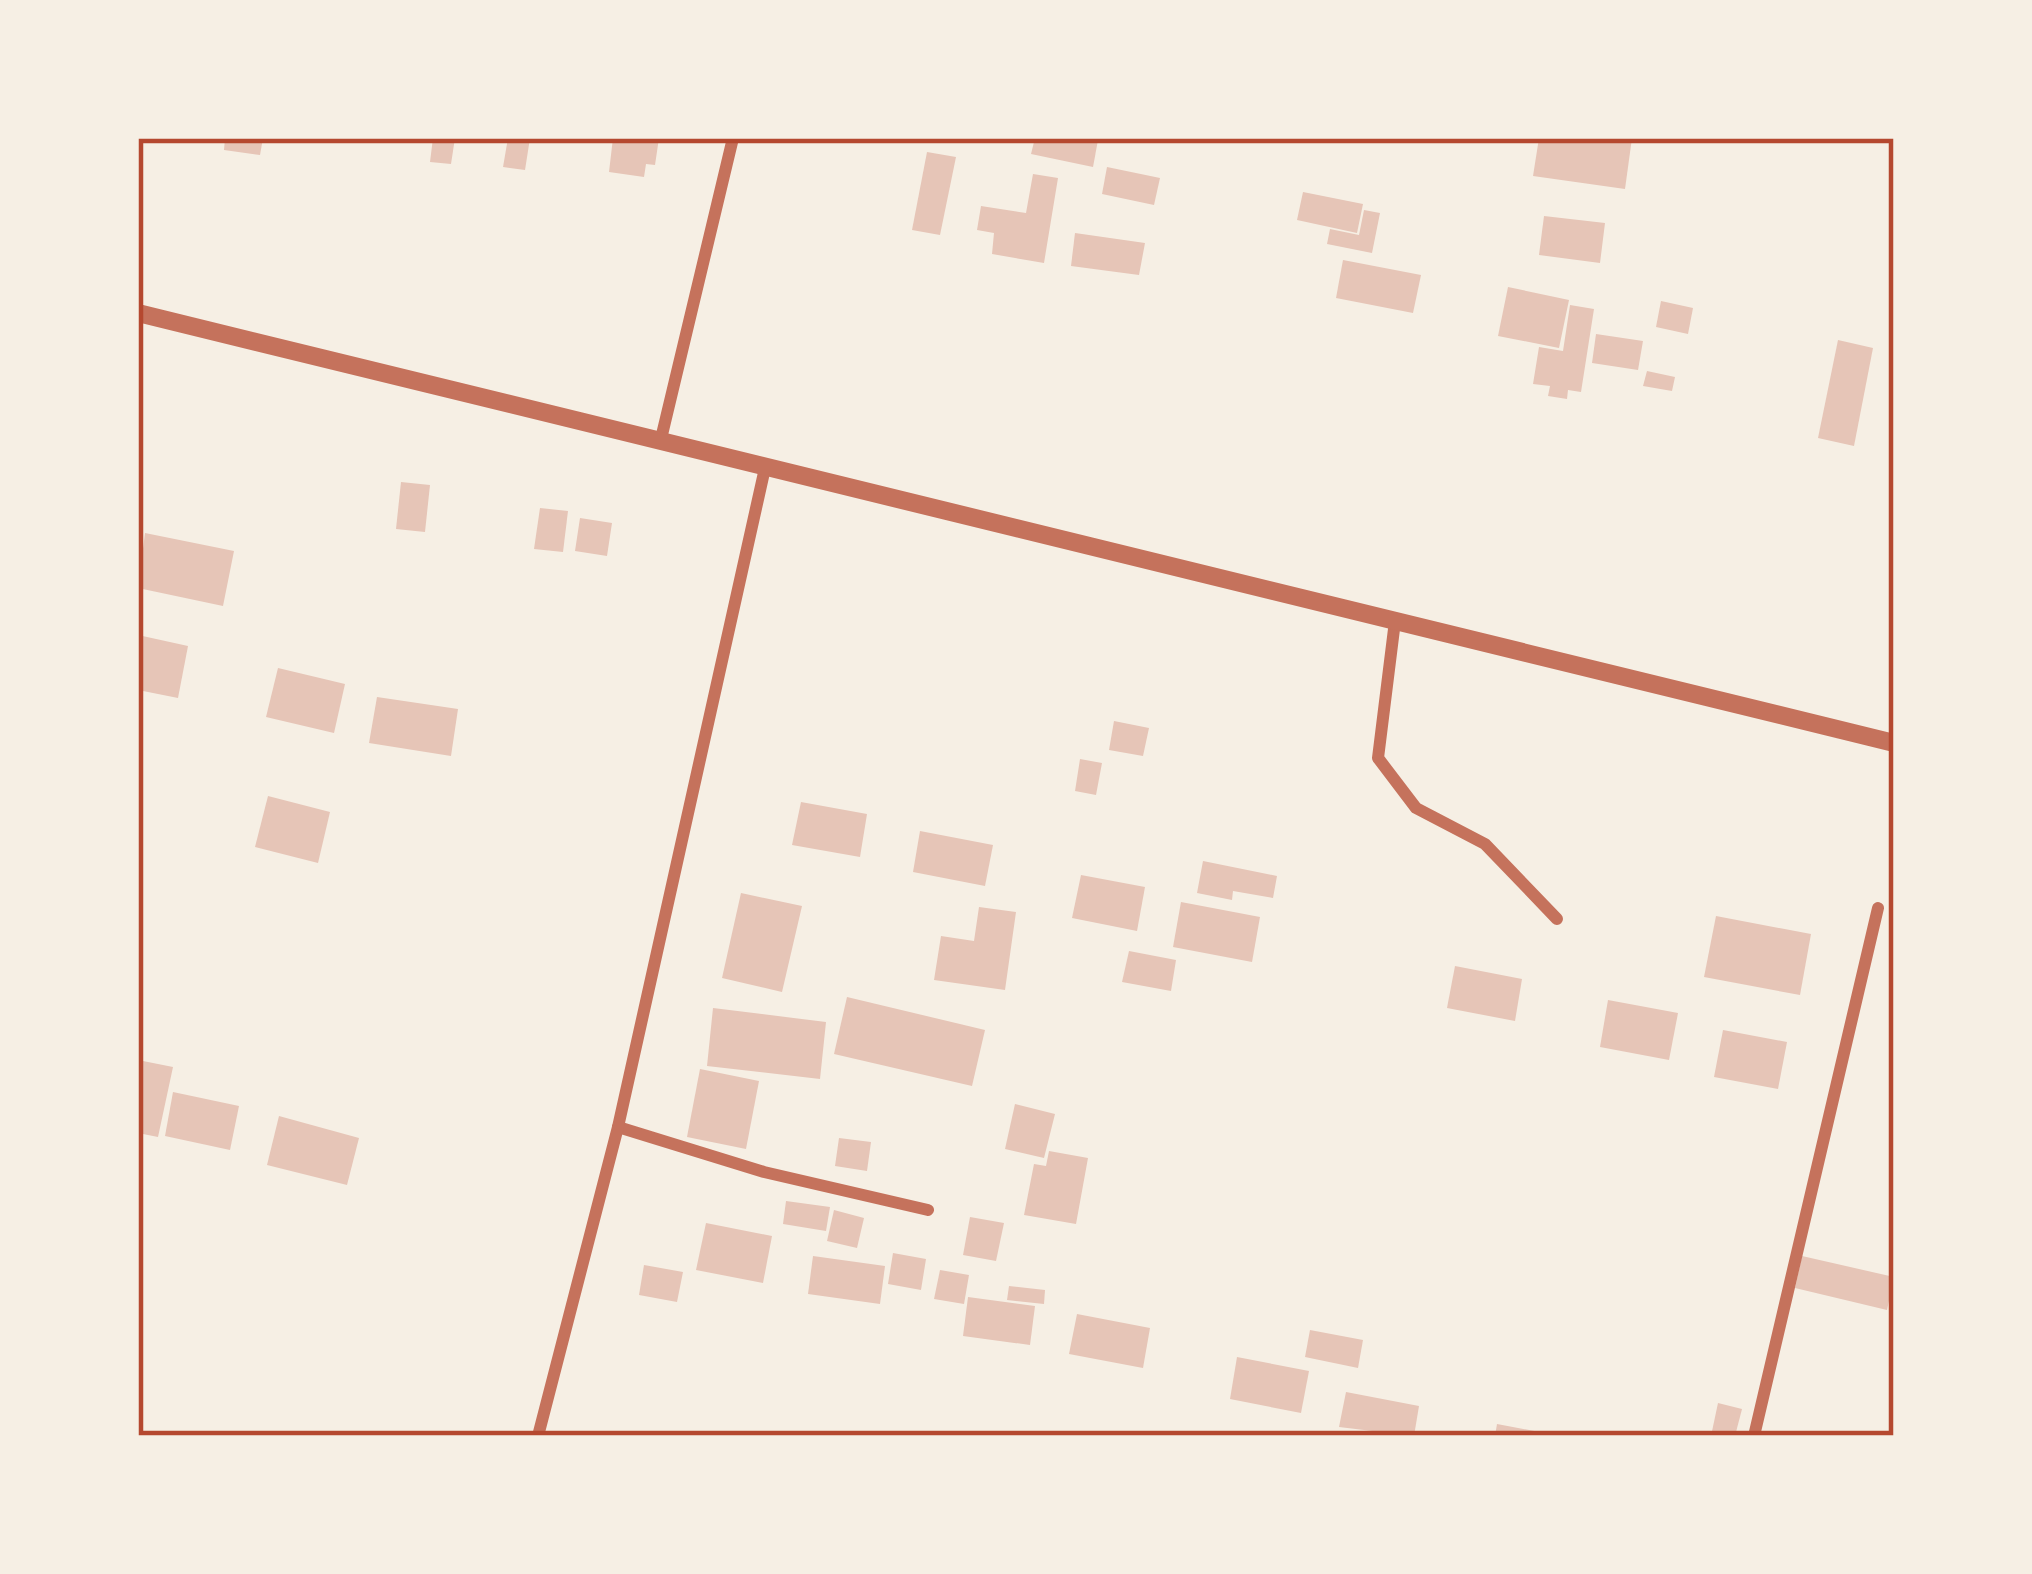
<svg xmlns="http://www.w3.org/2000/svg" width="2032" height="1574" font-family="Barlow,sans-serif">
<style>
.building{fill:#e6c5b7}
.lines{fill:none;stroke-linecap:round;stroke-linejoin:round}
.minor{stroke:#c5725c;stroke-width:12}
.tertiary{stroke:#c5725c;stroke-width:18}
.neatline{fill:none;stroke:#b5482f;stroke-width:4.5}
</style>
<rect width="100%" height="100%" fill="#f6efe4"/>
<g class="building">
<path d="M225,138H263L260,155L224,150Z"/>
<path d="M433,138H455L451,164L430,162Z"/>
<path d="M508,138H530L525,170L503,167Z"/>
<path d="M613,138H659L655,165L646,164L644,177L609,172Z"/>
<path d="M1035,138L1098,140L1093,167L1031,154Z"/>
<path d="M1539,138H1632L1625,189L1533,176Z"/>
<path d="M927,152L956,157L940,235L912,230Z"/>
<path d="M1107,167L1160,178L1154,205L1102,194Z"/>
<path d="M1033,174L1058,178L1044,263L992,254L994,233L977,230L981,206L1026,213Z"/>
<path d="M1303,192L1363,204L1357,233L1297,220Z"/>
<path d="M1364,210L1380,213L1372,253L1327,244L1330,229L1359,235Z"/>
<path d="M1544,216L1605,223L1600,263L1539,255Z"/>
<path d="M1075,233L1145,243L1139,275L1071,266Z"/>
<path d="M1343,260L1421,275L1413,313L1336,298Z"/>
<path d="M1508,287L1569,300L1559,348L1498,336Z"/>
<path d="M1661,301L1693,308L1688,334L1656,327Z"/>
<path d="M1570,305L1594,309L1581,392L1568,390L1567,399L1548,396L1550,386L1533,384L1539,347L1563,351Z"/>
<path d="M1596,334L1643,341L1638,370L1592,363Z"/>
<path d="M1838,340L1873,348L1854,446L1818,438Z"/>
<path d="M1647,371L1675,377L1672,391L1643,386Z"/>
<path d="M401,482L430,485L425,532L396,529Z"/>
<path d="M540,508L568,511L563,552L534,549Z"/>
<path d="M580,518L612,523L607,556L575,551Z"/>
<path d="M145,533L234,551L223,606L138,588Z"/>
<path d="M138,635L188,646L178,698L138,690Z"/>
<path d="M278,668L345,684L334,733L266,717Z"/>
<path d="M377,697L458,709L451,756L369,743Z"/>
<path d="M1114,721L1149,728L1143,756L1109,750Z"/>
<path d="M1080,759L1102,763L1096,795L1075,791Z"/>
<path d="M268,796L330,812L318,863L255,847Z"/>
<path d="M801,802L867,814L860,857L792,845Z"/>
<path d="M920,831L993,845L985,886L913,872Z"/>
<path d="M1203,861L1277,876L1273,898L1233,891L1232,900L1197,893Z"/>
<path d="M1081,875L1145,887L1137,931L1072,918Z"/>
<path d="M741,893L802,906L782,992L722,978Z"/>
<path d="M1181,902L1260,917L1252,962L1173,947Z"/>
<path d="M979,907L1016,912L1005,990L934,980L941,936L974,941Z"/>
<path d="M1716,916L1811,934L1800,995L1704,977Z"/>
<path d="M1129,951L1176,960L1171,991L1122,982Z"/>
<path d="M1455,966L1522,979L1515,1021L1447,1008Z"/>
<path d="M847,997L985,1030L972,1086L834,1054Z"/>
<path d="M1608,1000L1678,1013L1669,1060L1600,1047Z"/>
<path d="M713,1008L826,1022L820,1079L707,1066Z"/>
<path d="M1723,1030L1787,1042L1778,1089L1714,1077Z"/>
<path d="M138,1060L173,1067L158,1137L138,1133Z"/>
<path d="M700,1069L759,1081L746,1149L687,1137Z"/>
<path d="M173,1092L239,1106L230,1150L165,1136Z"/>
<path d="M1015,1104L1055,1114L1044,1158L1005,1149Z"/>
<path d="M279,1116L359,1138L347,1185L267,1165Z"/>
<path d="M839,1138L871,1142L867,1171L835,1166Z"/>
<path d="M1049,1151L1088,1158L1076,1224L1024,1215L1034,1164L1046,1166Z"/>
<path d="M786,1201L830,1207L826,1231L783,1224Z"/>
<path d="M834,1210L864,1218L857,1248L827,1241Z"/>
<path d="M970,1217L1004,1223L996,1261L963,1255Z"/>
<path d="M706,1223L772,1236L763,1283L696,1270Z"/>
<path d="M893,1253L926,1259L921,1290L888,1284Z"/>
<path d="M813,1256L885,1266L880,1304L808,1294Z"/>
<path d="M1802,1256L1894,1277L1887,1310L1795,1288Z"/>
<path d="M644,1265L683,1272L677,1302L639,1295Z"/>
<path d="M940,1270L969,1275L964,1304L934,1299Z"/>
<path d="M1009,1286L1045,1290L1044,1304L1007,1300Z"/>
<path d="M968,1297L1035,1306L1030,1345L963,1336Z"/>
<path d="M1077,1314L1150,1328L1143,1368L1069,1354Z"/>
<path d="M1310,1330L1363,1340L1358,1368L1305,1357Z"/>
<path d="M1237,1357L1309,1371L1301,1413L1230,1399Z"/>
<path d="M1346,1392L1419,1406L1414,1436L1339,1427Z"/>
<path d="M1718,1403L1742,1409L1735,1436H1711Z"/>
<path d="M1497,1424L1550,1434V1436H1495Z"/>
</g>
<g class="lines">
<g class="minor">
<path d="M660,443L733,138"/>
<path d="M1395,621L1378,758L1416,808L1485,844L1557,919"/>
<path d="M618,1127L764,1172L928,1210"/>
<path d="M538,1436L618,1127L765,468"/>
<path d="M1754,1436L1878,908"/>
</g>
<path class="tertiary" d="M138,313L1894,743"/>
</g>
<rect width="2032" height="1574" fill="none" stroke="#f6efe4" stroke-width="282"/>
<rect x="141" y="141" width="1750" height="1292" class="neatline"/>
</svg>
